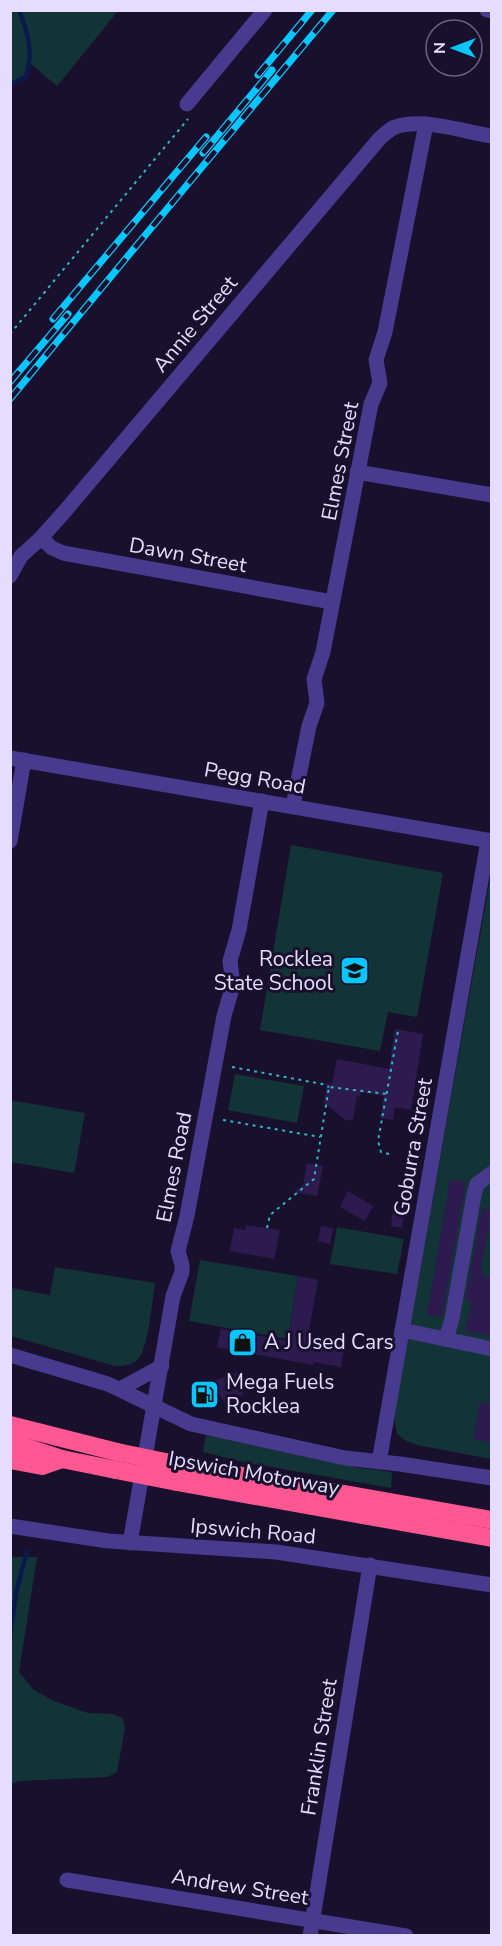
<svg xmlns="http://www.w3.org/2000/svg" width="502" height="1946" font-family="'Nunito Sans',sans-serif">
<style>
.green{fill:#133437}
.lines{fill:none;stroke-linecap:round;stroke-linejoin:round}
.stream{stroke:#09194d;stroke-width:4.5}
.building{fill:#2d1b4f}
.path{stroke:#2bb9c4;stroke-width:2;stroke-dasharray:3 4.5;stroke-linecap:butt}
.minor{stroke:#483a8e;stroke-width:15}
.highway{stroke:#ff5792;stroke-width:18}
.rail-casing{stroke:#08c6ff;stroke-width:7}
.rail{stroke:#19102d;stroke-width:4.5;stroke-dasharray:14;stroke-linecap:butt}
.highway-bridge{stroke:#ff5792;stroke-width:18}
.labels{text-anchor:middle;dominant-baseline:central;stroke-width:6;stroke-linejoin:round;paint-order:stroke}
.street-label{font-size:21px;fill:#e5dcff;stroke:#19102d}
.poi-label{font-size:21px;fill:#e5dcff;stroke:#19102d;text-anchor:start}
</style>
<rect width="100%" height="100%" fill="#19102d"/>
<g class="green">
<path d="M11,10H118V11L57,86L31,64L26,76L11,85Z"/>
<path d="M291,845L443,873L417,1017L388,1012L380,1051L260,1030Z"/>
<path d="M491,874V1459L417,1445L406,1441L397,1434L394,1416Z"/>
<path d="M235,1074L304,1086L297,1123L228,1110Z"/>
<path d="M10,1100L85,1113L74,1173L11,1162Z"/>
<path d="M337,1227L404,1239L397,1274L330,1264Z"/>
<path d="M200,1260L298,1276L288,1339L189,1321Z"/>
<path d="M55,1267L155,1283C152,1300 149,1349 137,1360C131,1366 122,1366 115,1366L11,1336V1288L50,1295Z"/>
<path d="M206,1435L359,1468L392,1472L391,1488L248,1463L203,1452Z"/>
<path d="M13,1557H37L19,1672L34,1690L54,1701L88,1713L112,1714L123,1718L125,1728L117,1772L107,1777L19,1781L11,1784L10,1561Z"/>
</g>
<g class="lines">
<g class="stream">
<path d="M10,85L26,76C34,53 28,33 19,10"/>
<path d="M10,1636L16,1593L27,1551"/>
</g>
</g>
<g class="building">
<path d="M395,1029L423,1034L411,1110L395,1107L393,1120L380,1118L384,1096L361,1092L360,1097L357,1096L353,1119L347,1121L324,1103L327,1083L332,1084L337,1059L389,1069Z"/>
<path d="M307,1163L323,1166L317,1196L294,1192L303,1185Z"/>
<path d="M450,1179L466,1182L442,1317L427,1315Z"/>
<path d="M348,1191L373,1206L365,1221L340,1207Z"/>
<path d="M394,1200L406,1202L402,1228L391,1226Z"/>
<path d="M482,1208L492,1210L481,1269H483L482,1276L492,1277V1336L465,1331L472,1302L465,1300Z"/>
<path d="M246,1225L280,1230L274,1259L230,1251L234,1228L245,1230Z"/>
<path d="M321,1226L333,1228L330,1244L318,1241Z"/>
<path d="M298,1276L318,1280L307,1341L344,1349L341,1367L314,1362L313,1365L217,1347L221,1329L288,1341Z"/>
<path d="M237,1372L248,1387L230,1409L210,1383Z"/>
<path d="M480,1402L492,1405V1443L473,1439Z"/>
</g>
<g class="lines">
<g class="path">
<path d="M10,334L188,119"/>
<path d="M232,1067L322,1084L329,1087"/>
<path d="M223,1120L320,1137"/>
<path d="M389,1154L381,1152L378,1141L398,1031"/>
<path d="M267,1228L270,1215L314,1179L329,1087L387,1094"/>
</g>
<g class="minor">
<path d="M487,10L492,11"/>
<path d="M187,104L265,10"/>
<path d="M357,472L492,495"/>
<path d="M41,538L52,548L63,553L332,602"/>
<path d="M10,576L21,556L41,538L65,511L380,138C385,134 390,129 395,127C421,117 465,132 492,136"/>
<path d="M10,758L492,841"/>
<path d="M293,806L309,726L317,703L314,679L323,652L371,404L380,383L376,360L385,332L426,124"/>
<path d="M10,841L24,760"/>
<path d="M402,1330L492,1349"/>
<path d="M446,1339L452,1319L474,1195L477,1184L492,1173"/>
<path d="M10,1355L108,1384L191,1424L345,1458L400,1464L492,1478"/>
<path d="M120,1389L162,1366"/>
<path d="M379,1462L488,841"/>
<path d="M10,1526L108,1541L276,1552L492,1585"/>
<path d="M130,1543L173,1296L182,1272V1265L178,1251L187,1216L224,1016L233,985L230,961L239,930L262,801"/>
<path d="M67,1880L406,1936"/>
<path d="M310,1936L370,1565"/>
</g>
<g class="highway">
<path d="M10,1425L117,1452"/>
<path d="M10,1442L62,1459L116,1470"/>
<path d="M10,1460L42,1466L62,1459"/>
<path d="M180,1465L492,1520"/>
<path d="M177,1482L492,1538"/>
</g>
<defs>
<g id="rail">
<path d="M258,75L312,10"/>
<path d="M203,153L272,70"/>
<path d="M53,319L206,137"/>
<path d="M10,382L68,314"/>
<path d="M10,399L132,251L333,10"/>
</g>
</defs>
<use href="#rail" class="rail-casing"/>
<use href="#rail" class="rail"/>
<g class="highway-bridge">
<path d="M117,1452L180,1465"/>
<path d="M116,1470L177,1482"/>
</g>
</g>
<defs>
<symbol id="school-square" viewBox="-11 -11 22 22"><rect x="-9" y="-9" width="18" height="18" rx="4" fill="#08c6ff" stroke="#19102d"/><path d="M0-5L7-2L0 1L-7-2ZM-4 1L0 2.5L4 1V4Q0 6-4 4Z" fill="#111"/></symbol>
<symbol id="shop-square" viewBox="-11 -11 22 22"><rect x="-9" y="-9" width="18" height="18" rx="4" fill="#08c6ff" stroke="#19102d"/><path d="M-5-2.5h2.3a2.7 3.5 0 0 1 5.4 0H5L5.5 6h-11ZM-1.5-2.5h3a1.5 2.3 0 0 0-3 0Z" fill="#111"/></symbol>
<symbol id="fuel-square" viewBox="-11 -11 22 22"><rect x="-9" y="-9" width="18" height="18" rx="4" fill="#08c6ff" stroke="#19102d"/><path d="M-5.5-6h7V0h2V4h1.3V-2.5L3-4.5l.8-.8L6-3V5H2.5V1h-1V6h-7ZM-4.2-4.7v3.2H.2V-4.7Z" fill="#111"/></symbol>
</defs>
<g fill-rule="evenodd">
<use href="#school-square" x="338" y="954" width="33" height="33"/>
<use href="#shop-square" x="226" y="1326" width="33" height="33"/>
<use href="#fuel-square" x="188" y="1378" width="33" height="33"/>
</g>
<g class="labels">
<g class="street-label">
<text transform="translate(195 324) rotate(-50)">Annie Street</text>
<text transform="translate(340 461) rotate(-79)">Elmes Street</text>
<text transform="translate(188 555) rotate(10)">Dawn Street</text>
<text transform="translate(255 778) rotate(10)">Pegg Road</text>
<text transform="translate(413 1147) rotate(-80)">Goburra Street</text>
<text transform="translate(174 1167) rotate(-79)">Elmes Road</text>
<text transform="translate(254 1473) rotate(10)">Ipswich Motorway</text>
<text transform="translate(253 1531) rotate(5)">Ipswich Road</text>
<text transform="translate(319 1747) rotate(-81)">Franklin Street</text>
<text transform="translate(240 1887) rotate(9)">Andrew Street</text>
</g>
<g class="poi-label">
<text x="333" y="959" text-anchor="end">Rocklea<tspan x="333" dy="24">State School</tspan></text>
<text x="264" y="1342">A J Used Cars</text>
<text x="226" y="1382">Mega Fuels<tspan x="226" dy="24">Rocklea</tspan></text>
</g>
</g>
<rect width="502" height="1946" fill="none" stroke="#e5dcff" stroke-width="24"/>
<g transform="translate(454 48) rotate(270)"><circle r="28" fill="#19102d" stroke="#6b6281" stroke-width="1.5"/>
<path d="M0-4.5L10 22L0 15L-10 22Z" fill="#08c6ff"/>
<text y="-9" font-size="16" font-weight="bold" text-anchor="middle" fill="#e5dcff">N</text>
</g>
</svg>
